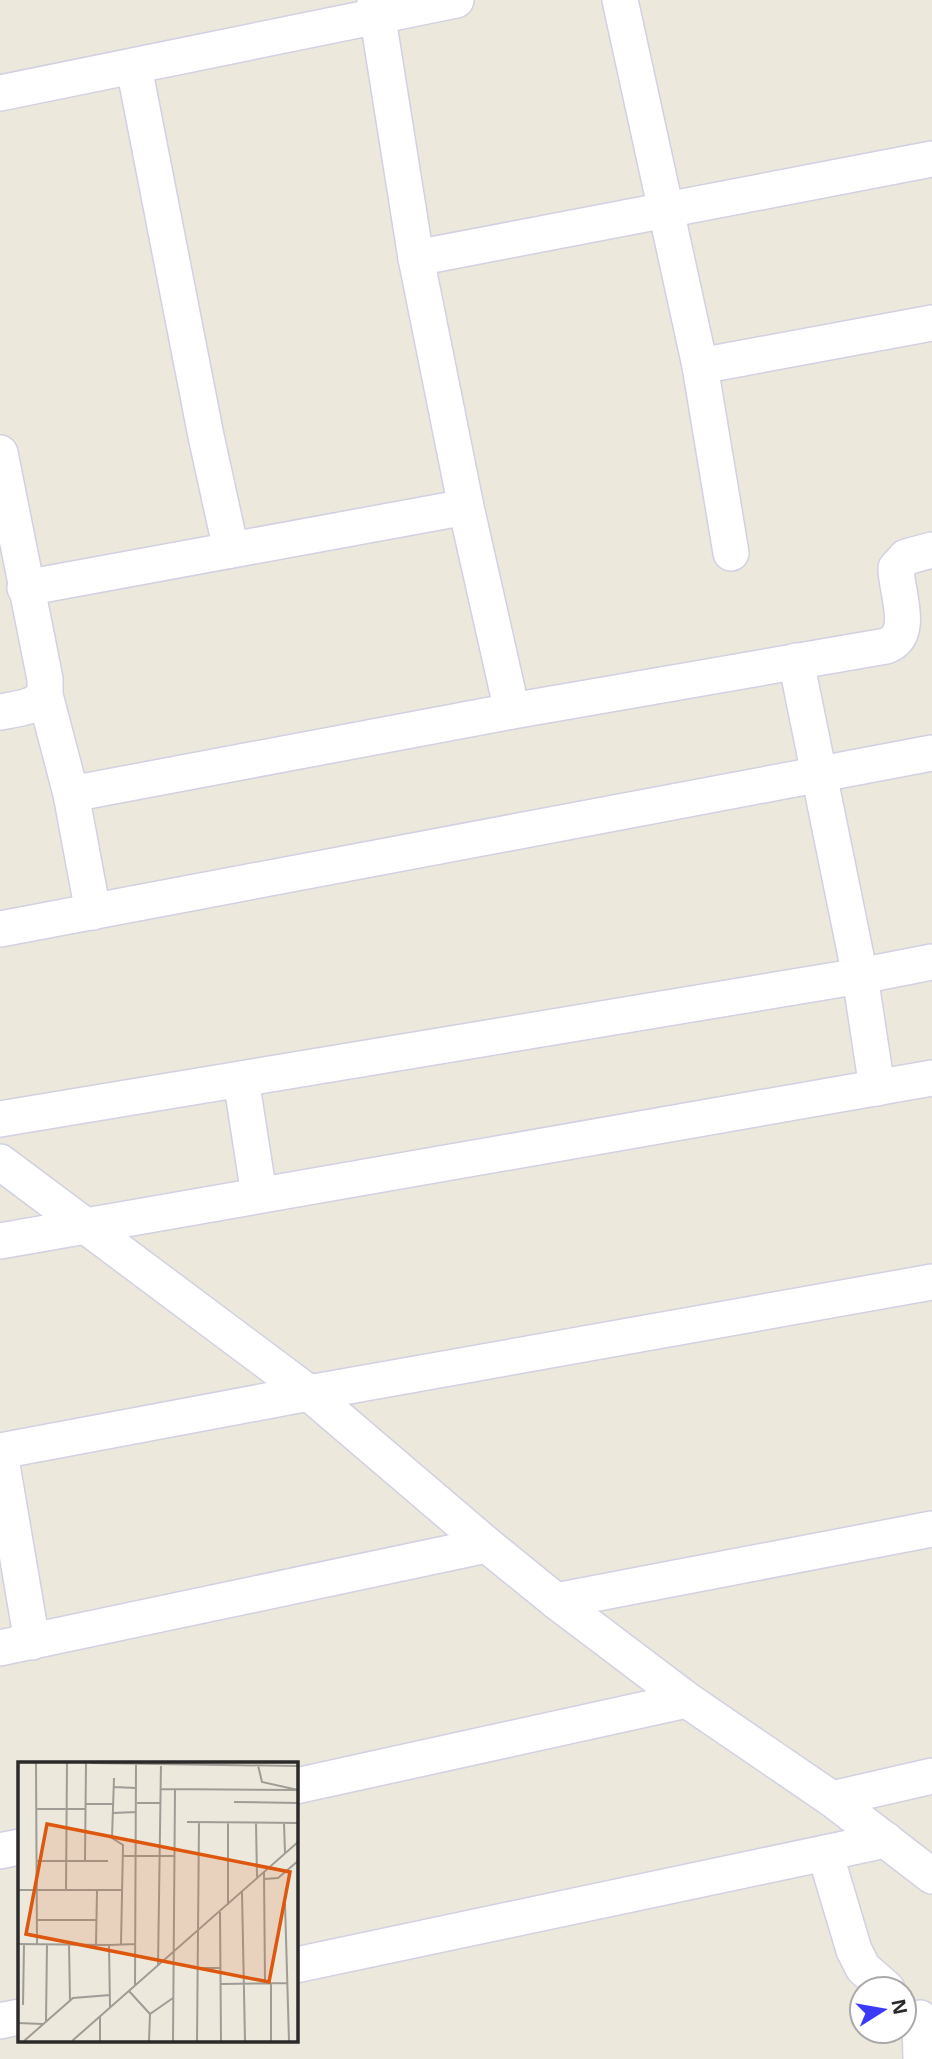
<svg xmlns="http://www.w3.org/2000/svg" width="932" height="2059" font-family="'Noto Sans',sans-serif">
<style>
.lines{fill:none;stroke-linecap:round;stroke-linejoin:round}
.street-casing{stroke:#d1d1e3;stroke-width:38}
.street{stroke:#fff;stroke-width:35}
.inset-road{fill:none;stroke:#9e9c95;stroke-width:2}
.view{fill:#de570e;fill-opacity:0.15;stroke:#de570e;stroke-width:3.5}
.inset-edge{fill:none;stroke:#2a2a2a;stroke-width:3.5}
</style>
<rect width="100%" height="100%" fill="#ece8dc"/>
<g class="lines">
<defs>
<g id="street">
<path d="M375,0L416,258L466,507L512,711"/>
<path d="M620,0L700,366L731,553"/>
<path d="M134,67L206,436L231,550"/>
<path d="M0,93L456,0"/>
<path d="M416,258L932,159"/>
<path d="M700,366L932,323"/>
<path d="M0,453L45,679V695C34,708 16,709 0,712"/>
<path d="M25,588L466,507"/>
<path d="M796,661L860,976L877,1088"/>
<path d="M45,695L71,794L93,912"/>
<path d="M71,794L512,711L886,646C916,635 896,592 896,568L906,557L932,550"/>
<path d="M0,929L932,753"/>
<path d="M241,1079L259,1195"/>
<path d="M0,1119L860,976L932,962"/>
<path d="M0,1162L309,1393L487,1545L556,1601L687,1700L832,1799L932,1876"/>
<path d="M0,1241L932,1078"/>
<path d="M0,1451L309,1393L932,1282"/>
<path d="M0,1453L32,1642"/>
<path d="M556,1601L932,1529"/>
<path d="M0,1648L487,1545"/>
<path d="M296,1786L687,1700"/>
<path d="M832,1799L932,1776"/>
<path d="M0,1851L19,1847"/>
<path d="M825,1853L854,1950L863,1968L887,1989"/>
<path d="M296,1965L886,1840"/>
<path d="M920,2018L921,2059"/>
<path d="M0,2021L19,2017"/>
</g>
</defs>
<use href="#street" class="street-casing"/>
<use href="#street" class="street"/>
</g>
<g transform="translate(18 1762)">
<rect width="280" height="280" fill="#ece8dc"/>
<path class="inset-road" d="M18,1L19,182M73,1L280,4M240,3L244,20L280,28M96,16L94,76L105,83L103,182M96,25L118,26M143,27L280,28M216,40L280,41M119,41H143M68,42H95M19,47H68M95,51L118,50M169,60L280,61M238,61L239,115M266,61L267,91M104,94H157M67,98L68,1M18,99H90M246,110L247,221M246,117L260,116L280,99M0,128H104M48,129L49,1M224,130L227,279M267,141L271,279M210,143V60M202,150L203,279M19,158H78M0,182L91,183L92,245M51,183L52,239M78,183L79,129M91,183L118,182M140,204L143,1M179,206H202M253,221V279M203,222L269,221M117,224L118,1M111,229L132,252M5,243L6,182M28,259L29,182M0,261L25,262M6,279L55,236L92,233M54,279L280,80M82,279V255M131,279L132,252L155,236M155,279L157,27M179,279L181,60"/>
<path class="view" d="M29,62L272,110L251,220L8,172Z"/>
<rect width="280" height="280" class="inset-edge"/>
</g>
<g transform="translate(883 2010) rotate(79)"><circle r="33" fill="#ffffff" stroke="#aaaaaa" stroke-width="2"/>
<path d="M0-5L12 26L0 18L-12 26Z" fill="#3b3afb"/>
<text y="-10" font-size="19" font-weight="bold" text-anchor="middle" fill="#2a2a2a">N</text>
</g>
</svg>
